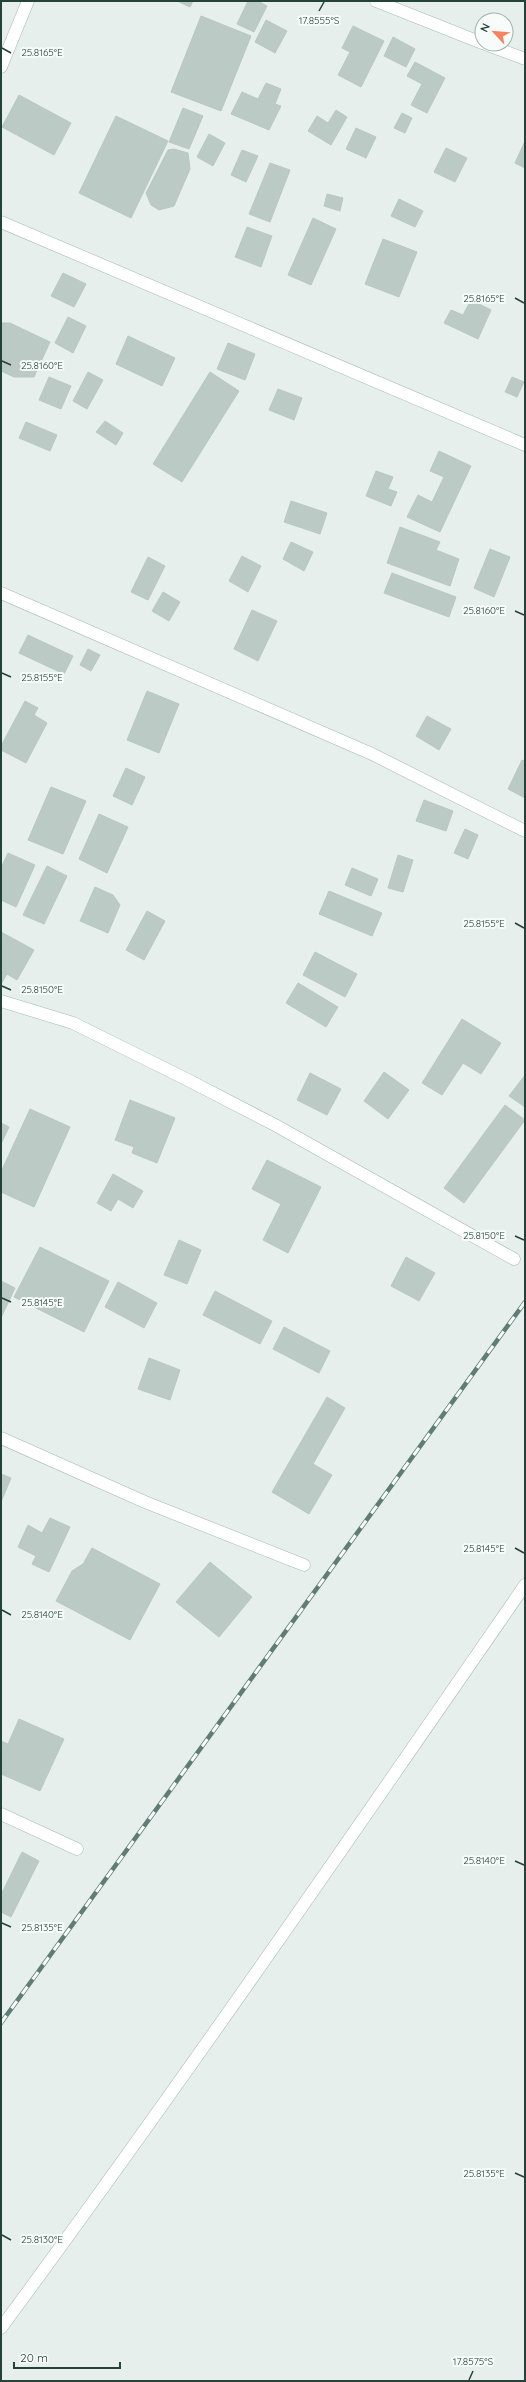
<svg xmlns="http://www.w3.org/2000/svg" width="526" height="2382" font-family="Quicksand,sans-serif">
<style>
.building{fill:#bbcac4;stroke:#b8c9c2}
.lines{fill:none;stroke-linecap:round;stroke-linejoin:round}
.minor-casing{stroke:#a8b8b2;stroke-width:13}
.minor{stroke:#fff;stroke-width:12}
.rail-casing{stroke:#5f7d75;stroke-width:4.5}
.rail{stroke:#f7fbf9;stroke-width:3;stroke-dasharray:9;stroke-linecap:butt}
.ticks{fill:none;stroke:#24423a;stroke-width:1.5}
.ticks-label{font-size:10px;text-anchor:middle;fill:#24423a;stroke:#f7fbf9;stroke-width:4;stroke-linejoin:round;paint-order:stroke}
</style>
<rect width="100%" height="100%" fill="#e6efeb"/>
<g class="building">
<path d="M177,1H193L190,7Z"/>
<path d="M248,1H258L267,6L254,32L237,24Z"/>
<path d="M201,16L251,36L221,111L171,92Z"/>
<path d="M266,20L287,31L275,53L255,42Z"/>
<path d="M353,26L384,41L361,87L338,75L350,52L342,48Z"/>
<path d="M393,37L415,49L406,67L384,56Z"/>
<path d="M415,62L445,78L427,113L411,105L422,84L407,76Z"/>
<path d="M266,83L281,89L275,104L281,106L269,130L231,114L242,92L258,99Z"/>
<path d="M19,95L71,123L54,155L2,127Z"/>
<path d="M183,108L203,116L189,149L169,142Z"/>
<path d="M336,110L347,117L331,145L308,131L317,116L328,123Z"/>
<path d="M402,113L412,118L405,133L394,128Z"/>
<path d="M116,116L168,141L131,218L79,193Z"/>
<path d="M356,128L376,137L366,158L346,149Z"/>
<path d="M209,134L225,143L213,166L197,157Z"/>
<path d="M525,141V168L515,163Z"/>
<path d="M446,148L467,158L455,182L434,172Z"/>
<path d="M174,149L188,153L190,169L174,206L159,210L151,205L146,193L168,150Z"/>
<path d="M242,150L258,156L246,182L231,175Z"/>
<path d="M270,163L290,170L270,222L249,214Z"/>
<path d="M327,194L343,198L340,211L324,206Z"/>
<path d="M399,199L423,211L415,227L391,216Z"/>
<path d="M313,218L336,229L311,285L288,275Z"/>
<path d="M247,227L272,236L261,267L235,257Z"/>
<path d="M383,239L417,252L399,297L365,284Z"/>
<path d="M63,273L86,284L74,307L51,296Z"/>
<path d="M471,300L491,310L478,339L444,323L451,310L463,315Z"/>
<path d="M68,317L86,326L73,353L55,343Z"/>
<path d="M1,323H10L50,342L34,377H14L1,371Z"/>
<path d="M128,336L175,358L162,386L116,364Z"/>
<path d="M228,343L255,354L245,380L217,369Z"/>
<path d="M88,372L103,380L87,409L73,401Z"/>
<path d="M210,372L239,391L182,482L153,464Z"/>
<path d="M49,377L71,386L61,409L39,400Z"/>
<path d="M512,377L524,382L517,397L505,392Z"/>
<path d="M278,389L302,398L294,420L269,410Z"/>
<path d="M105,421L123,433L116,445L96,432Z"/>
<path d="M26,422L57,435L50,451L19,438Z"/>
<path d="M439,451L471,466L440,532L407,517L418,495L432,502L444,477L430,471Z"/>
<path d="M376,471L393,477L388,489L397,492L391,506L366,496Z"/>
<path d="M291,501L327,513L320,534L284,522Z"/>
<path d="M400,527L440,542L436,550L459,559L450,586L387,563Z"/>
<path d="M291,542L313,552L304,571L283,559Z"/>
<path d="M490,549L510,557L494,597L474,588Z"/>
<path d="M242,556L261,566L248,592L229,581Z"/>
<path d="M148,557L165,566L148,600L131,592Z"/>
<path d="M392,573L456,597L449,617L384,593Z"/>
<path d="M163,592L180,602L169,621L152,611Z"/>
<path d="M252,610L277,621L258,661L234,649Z"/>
<path d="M28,635L73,656L64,674L19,653Z"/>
<path d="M88,649L100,655L91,671L80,665Z"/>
<path d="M147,691L179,704L159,753L127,740Z"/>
<path d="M25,701L38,708L34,715L47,723L26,763L1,750V746Z"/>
<path d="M427,716L451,729L439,750L416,736Z"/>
<path d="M522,760L525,761V798L508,789Z"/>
<path d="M126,768L145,777L132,805L113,796Z"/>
<path d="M51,787L86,801L63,854L28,840Z"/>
<path d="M424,800L453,811L446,831L416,821Z"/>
<path d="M99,814L128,827L107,873L79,859Z"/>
<path d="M465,829L478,835L468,859L454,853Z"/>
<path d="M8,853L35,865L16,907L1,900V868Z"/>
<path d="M398,855L413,860L403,892L388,888Z"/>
<path d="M47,866L67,876L44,924L23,915Z"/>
<path d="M352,868L378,879L371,896L345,885Z"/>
<path d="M95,887L113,895L120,905L108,933L80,921Z"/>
<path d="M329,891L382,913L372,936L319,914Z"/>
<path d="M147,911L165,921L144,960L126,950Z"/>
<path d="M1,932L34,950L17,980L7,974L1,984Z"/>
<path d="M315,952L357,974L345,997L303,975Z"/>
<path d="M298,983L338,1007L326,1027L286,1003Z"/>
<path d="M462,1019L501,1043L481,1074L463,1063L442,1095L422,1083Z"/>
<path d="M384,1072L409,1090L388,1119L364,1101Z"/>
<path d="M310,1073L341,1089L327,1115L297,1100Z"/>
<path d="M525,1075V1107L509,1096Z"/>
<path d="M130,1100L175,1118L157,1163L132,1153L134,1147L115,1140Z"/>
<path d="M505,1105L525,1120L464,1203L444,1188Z"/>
<path d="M30,1109L70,1127L34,1207L1,1192V1172Z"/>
<path d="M1,1123L9,1127L1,1144Z"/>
<path d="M267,1160L321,1187L288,1253L263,1240L281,1204L252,1189Z"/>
<path d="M113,1174L143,1191L133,1208L118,1199L111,1211L97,1203Z"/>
<path d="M179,1240L201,1250L187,1284L164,1275Z"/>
<path d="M40,1247L109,1281L84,1332L14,1297Z"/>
<path d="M406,1257L435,1273L419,1301L391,1286Z"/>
<path d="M1,1281L15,1288L1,1318Z"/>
<path d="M118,1282L157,1303L144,1328L105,1307Z"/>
<path d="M215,1291L272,1321L260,1344L203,1315Z"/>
<path d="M284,1327L330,1351L319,1373L273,1349Z"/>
<path d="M149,1358L180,1370L170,1400L138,1389Z"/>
<path d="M327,1397L345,1408L313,1464L332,1475L309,1514L272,1492Z"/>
<path d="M1,1474L11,1478L1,1502Z"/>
<path d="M50,1518L70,1527L49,1572L32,1564L36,1556L18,1547L28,1525L42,1533Z"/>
<path d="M92,1548L160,1584L130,1640L56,1601L72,1571L83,1564Z"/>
<path d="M210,1562L252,1597L219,1637L176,1602Z"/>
<path d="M19,1719L64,1739L40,1791L1,1774V1741L8,1744Z"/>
<path d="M22,1852L39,1861L11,1917L1,1912V1895Z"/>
</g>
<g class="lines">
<defs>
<g id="minor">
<path d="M376,1L482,43"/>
<path d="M485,44L525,59"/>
<path d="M1,67L28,1"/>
<path d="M1,222L525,445"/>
<path d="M1,593L372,754L525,831"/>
<path d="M1,1001L73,1023L188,1080L275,1125L514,1259"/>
<path d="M1,1438L145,1502L304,1565"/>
<path d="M1,1814L77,1849"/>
<path d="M1,2328C181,2084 353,1834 525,1585"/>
</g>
</defs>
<use href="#minor" class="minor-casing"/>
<use href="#minor" class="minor"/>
<defs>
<path id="rail" d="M1,2023L525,1302"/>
</defs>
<use href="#rail" class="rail-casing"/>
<use href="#rail" class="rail"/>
</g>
<path class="ticks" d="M319,11L324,2M2,48L11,53M515,298L524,303M2,361L11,365M515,611L524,615M2,673L11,677M515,923L524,928M2,986L11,990M515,1236L524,1240M2,1298L11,1302M515,1548L524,1553M2,1610L11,1615M515,1861L524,1865M2,1923L11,1927M515,2173L524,2177M2,2235L11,2240M469,2380L473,2371"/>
<g class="ticks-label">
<text x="319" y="24">17.8555°S</text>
<text x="42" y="56">25.8165°E</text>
<text x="484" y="302">25.8165°E</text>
<text x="42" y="369">25.8160°E</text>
<text x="484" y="614">25.8160°E</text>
<text x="42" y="681">25.8155°E</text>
<text x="484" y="927">25.8155°E</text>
<text x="42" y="993">25.8150°E</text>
<text x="484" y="1239">25.8150°E</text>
<text x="42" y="1306">25.8145°E</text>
<text x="484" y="1552">25.8145°E</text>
<text x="42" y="1618">25.8140°E</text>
<text x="484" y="1864">25.8140°E</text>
<text x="42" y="1931">25.8135°E</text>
<text x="484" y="2177">25.8135°E</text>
<text x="42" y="2243">25.8130°E</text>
<text x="473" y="2365">17.8575°S</text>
</g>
<rect width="526" height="2382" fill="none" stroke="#24423a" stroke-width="4"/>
<g transform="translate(494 32) rotate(296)"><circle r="19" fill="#f7fbf9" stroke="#a3b1ad"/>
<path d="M0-3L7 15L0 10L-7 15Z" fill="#f4845f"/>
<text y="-6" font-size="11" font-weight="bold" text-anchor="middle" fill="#24423a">N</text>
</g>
<path d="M14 2362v6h106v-6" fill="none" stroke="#24423a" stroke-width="2"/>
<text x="20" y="2362" font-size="12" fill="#24423a" stroke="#f7fbf9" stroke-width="3" paint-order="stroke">20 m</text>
</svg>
